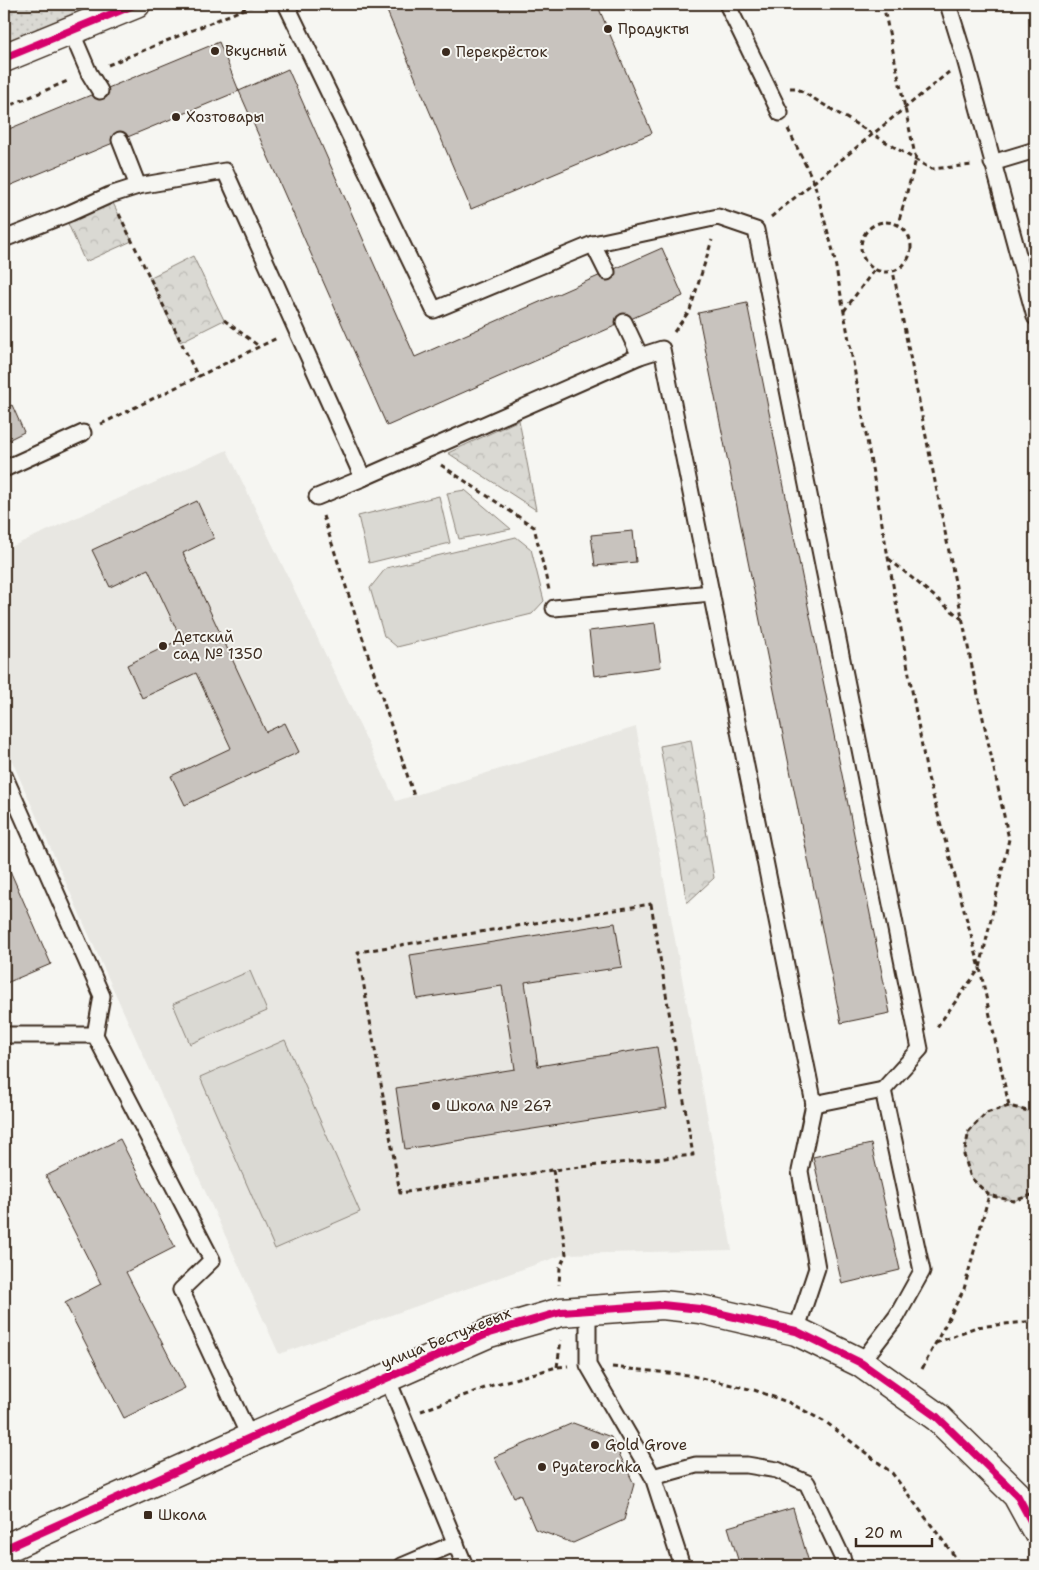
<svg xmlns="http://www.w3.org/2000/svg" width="1039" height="1570" font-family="'Shantell Sans',sans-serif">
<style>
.built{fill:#e8e7e2}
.grass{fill:url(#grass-dots);stroke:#8a8278}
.park{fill:url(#park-crowns);stroke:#8a8278}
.garden{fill:#dad9d3;stroke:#8a8278}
.building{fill:#c8c3be;stroke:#3b2a1e}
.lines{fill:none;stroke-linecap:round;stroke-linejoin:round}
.service-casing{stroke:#3b2a1e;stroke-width:19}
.minor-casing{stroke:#3b2a1e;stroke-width:31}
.tertiary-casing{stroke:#3b2a1e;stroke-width:31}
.path{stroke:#3b2a1e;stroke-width:3;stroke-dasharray:5 4;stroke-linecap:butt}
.service{stroke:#f6f6f2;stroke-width:15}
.minor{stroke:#f6f6f2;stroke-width:28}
.tertiary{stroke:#f6f6f2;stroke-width:28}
.cycleway-casing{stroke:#f6f6f2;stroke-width:11}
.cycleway{stroke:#d6006c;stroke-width:8}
.poi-dot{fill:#3b2a1e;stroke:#f6f6f2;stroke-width:2}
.labels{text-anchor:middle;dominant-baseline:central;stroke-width:4;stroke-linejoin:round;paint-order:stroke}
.poi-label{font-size:15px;fill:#3b2a1e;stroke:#f6f6f2;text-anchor:start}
.street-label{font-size:15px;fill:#3b2a1e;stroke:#f6f6f2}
</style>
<defs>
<pattern id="grass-dots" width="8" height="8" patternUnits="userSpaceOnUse" patternTransform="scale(1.25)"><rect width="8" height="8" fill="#dad9d3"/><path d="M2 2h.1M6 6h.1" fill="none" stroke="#bcbab5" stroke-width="1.8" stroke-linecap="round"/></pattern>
<pattern id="park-crowns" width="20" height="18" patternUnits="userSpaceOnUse" patternTransform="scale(1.25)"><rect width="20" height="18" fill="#dad9d3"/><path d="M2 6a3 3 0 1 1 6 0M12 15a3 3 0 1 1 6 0" fill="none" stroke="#bcbab5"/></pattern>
</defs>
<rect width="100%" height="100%" fill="#f6f6f2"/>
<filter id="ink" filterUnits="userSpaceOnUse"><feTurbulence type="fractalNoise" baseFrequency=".02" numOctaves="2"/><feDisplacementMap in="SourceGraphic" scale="10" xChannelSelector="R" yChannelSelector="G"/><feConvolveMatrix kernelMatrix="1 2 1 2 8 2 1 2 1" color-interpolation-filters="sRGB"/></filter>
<g filter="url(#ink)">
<path class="built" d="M227,450L396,801L636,727L732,1250L566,1254L279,1354L101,962L4,743V550Z"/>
<path class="grass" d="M4,4H100L4,44Z"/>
<g class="park">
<path d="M111,199L132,241L85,262L66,219Z"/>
<path d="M193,256L224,320L180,342L149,278Z"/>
<path d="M519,420L536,510L448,453Z"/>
<path d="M691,740L714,878L687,903L660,746Z"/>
<path d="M1009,1106L1035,1113V1194L1013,1201L989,1195L971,1178L964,1155L969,1131L986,1113Z"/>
</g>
<g class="garden">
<path d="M465,490L511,529L459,539L447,493Z"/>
<path d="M439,496L450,543L369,563L358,516Z"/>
<path d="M516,537L531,549L544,601L532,614L397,647L384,636L370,588L386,568Z"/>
<path d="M250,971L267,1011L190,1044L173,1004Z"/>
<path d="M285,1040L360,1212L275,1249L200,1077Z"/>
</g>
<g class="building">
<path d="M384,4H597L652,133L471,209Z"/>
<path d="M219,42L239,91L4,188V131Z"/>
<path d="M288,69L415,357L662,248L683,296L387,426L239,91Z"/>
<path d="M747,303L890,1013L841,1023L698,313Z"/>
<path d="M12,405L24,432L4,442V409Z"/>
<path d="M197,501L214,538L183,553L266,732L285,723L299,752L185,805L171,776L231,748L196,673L142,698L127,665L181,639L148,569L110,587L92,550Z"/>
<path d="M633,531L636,562L595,566L591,535Z"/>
<path d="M655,623L661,667L594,676L589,631Z"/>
<path d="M4,857L51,964L4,984Z"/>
<path d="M615,923L622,967L525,982L538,1066L657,1047L667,1108L405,1149L396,1088L515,1069L502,986L417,999L410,955Z"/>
<path d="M120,1139L175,1247L126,1272L185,1388L124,1418L65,1303L101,1284L46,1176Z"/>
<path d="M871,1144L900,1270L842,1284L813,1157Z"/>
<path d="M573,1423L611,1437L634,1484L624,1520L573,1543L535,1529L520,1494L514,1497L494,1457Z"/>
<path d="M793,1508L810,1566H740L728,1527Z"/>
</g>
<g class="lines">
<defs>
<g id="service">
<path d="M286,4L434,310L593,244L718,217L756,230L920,1049L883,1090L922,1271L897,1316L861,1363"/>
<path d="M727,4L780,113"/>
<path d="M948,4L965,59L1035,317"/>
<path d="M71,31L89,73L100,91"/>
<path d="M120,140L138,186"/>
<path d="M992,163L1035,150"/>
<path d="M4,239L70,213L110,195L138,186L225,171L363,478L640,356L662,349L814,1104L883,1090"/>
<path d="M593,244L607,272"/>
<path d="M624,322L640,356"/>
<path d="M4,469L83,433"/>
<path d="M317,497L363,478"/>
<path d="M554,608L711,593"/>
<path d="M4,775L102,996L95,1035L212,1260L181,1290L250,1438"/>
<path d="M4,1035H95"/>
<path d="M588,1310V1365L653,1477L682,1566"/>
<path d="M796,1331L817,1268L800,1171L814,1104"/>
<path d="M387,1378L465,1566"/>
<path d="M653,1477L696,1465H747L777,1470L807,1483L842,1557L844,1566"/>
<path d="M402,1566L456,1543"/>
</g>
<path id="minor" d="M4,1549L250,1438L489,1333L561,1312L662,1305L700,1309L796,1331L861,1363L937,1417L1017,1495L1035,1528"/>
<path id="tertiary" d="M4,58L136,4"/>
</defs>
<use href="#service" class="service-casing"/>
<use href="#minor" class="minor-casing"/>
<use href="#tertiary" class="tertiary-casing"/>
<g class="path">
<path d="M883,4L916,160L898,224"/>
<path d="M108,65L256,4"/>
<path d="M790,88H796L931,169L973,165"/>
<path d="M4,108L70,80"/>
<path d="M788,129L814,182L833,251L927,774L980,968L1009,839L972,667L893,271"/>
<path d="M119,214L198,377"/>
<path d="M771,217L949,72"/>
<circle cx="886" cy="247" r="25"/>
<path d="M844,311L874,270"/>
<path d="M224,320L260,347"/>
<path d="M674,332L690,310L712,240"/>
<path d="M101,424L277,338"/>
<path d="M441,465L534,527L549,590"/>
<path d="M323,516L414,796"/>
<path d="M889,559L963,620"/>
<path d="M651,904L693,1155L553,1170L400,1193L358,952Z"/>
<path d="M980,968L1009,1106"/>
<path d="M937,1027L980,968"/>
<path d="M1035,1113L1009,1106L986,1113L969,1131L964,1155L971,1178L989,1195L1013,1201L1035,1194"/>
<path d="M553,1170L566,1254L560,1267L559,1285"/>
<path d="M936,1343L976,1327L1035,1321"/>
<path d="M557,1367L561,1340"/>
<path d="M612,1367L688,1375L754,1390L790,1403L827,1423L892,1473L956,1558L958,1566"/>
<path d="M922,1369L964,1289L989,1195"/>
<path d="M421,1411L496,1384L557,1367L568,1366"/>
<path d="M1035,1467V1466"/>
</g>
<use href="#service" class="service"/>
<use href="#minor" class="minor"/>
<use href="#tertiary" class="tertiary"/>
<defs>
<g id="cycleway">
<path d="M4,58L136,4"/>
<path d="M4,1549L250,1438L489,1333L561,1312L662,1305L700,1309L796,1331L861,1363L937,1417L1017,1495L1035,1528"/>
</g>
</defs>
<use href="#cycleway" class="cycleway-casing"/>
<use href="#cycleway" class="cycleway"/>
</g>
</g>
<g class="poi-dot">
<circle cx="608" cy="29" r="5"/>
<circle cx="215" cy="51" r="5"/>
<circle cx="446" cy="52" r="5"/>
<circle cx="176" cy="117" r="5"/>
<circle cx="163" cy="646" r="5"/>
<circle cx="436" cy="1106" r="5"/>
<circle cx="595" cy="1445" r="5"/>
<circle cx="542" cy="1467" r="5"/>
<rect x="143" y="1510" width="10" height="10" rx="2.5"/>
</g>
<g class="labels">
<g class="poi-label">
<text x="618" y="29">Продукты</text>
<text x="225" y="51">Вкусный</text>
<text x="456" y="52">Перекрёсток</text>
<text x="186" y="117">Хозтовары</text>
<text x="173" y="637">Детский<tspan x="173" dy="17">сад № 1350</tspan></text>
<text x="446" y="1106">Школа № 267</text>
<text x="605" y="1445">Gold Grove</text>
<text x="552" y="1467">Pyaterochka</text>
<text x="158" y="1515">Школа</text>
</g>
<g class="street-label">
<text transform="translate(446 1338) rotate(-22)">улица Бестужевых</text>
</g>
</g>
<rect width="1039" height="1570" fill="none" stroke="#f6f6f2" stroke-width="20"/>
<rect x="10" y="10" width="1019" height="1550" fill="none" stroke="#3b2a1e" stroke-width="2" filter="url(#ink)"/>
<path d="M856 1538v8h76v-8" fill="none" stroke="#3b2a1e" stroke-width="2.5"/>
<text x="864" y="1538" font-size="15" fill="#3b2a1e" stroke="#f6f6f2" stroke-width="4" paint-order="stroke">20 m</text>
</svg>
